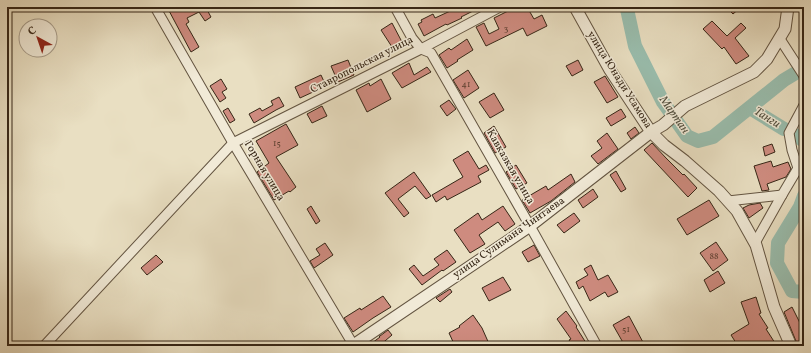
<svg xmlns="http://www.w3.org/2000/svg" width="811" height="353" font-family="Vollkorn,serif">
<style>
.lines{fill:none;stroke-linecap:round;stroke-linejoin:round}
.river{stroke:#99bdad;stroke-width:14}
.building{fill:#ce8b7f;stroke:#362616}
.minor-casing{stroke:#635441;stroke-width:11}
.tertiary-casing{stroke:#635441;stroke-width:13}
.minor{stroke:#f1ead7;stroke-width:9}
.tertiary{stroke:#f1ead7;stroke-width:11}
.labels{text-anchor:middle;dominant-baseline:central;stroke-width:3;stroke-linejoin:round;paint-order:stroke}
.number-label{font-size:9px;fill:#5c3f30}
.street-label{font-size:11px;fill:#362616;stroke:#f1ead7}
.water-label{font-size:12px;font-style:italic;fill:#4f4c3c;stroke:#f1ead7}
</style>
<rect width="100%" height="100%" fill="#e9dfc2"/>
<filter id="stains"><feTurbulence type="fractalNoise" baseFrequency=".005" numOctaves="4"/><feColorMatrix values="0 0 0 0 .2 0 0 0 0 .09 0 0 0 0 .02 0 0 0 .5 -.17"/></filter>
<radialGradient id="worn" r=".72"><stop offset=".6" stop-color="#630" stop-opacity="0"/><stop offset="1" stop-color="#630" stop-opacity=".3"/></radialGradient>
<g class="lines">
<g class="river">
<path d="M627,7V9L635,46L663,102L687,136L698,141L713,137L784,80L804,68"/>
<path d="M750,108L784,129"/>
<path d="M795,135L804,141"/>
<path d="M804,196L800,207L778,243L777,263L792,291L804,292"/>
</g>
</g>
<g class="building">
<path d="M167,7H208L206,8L211,17L205,21L199,12L187,18L189,22L186,24L199,47L191,52Z"/>
<path d="M459,7H481L461,17L462,18L447,25L446,24L424,36L418,24L422,22L421,20L433,14L435,18Z"/>
<path d="M516,7H527L534,19L542,15L547,26L527,36L523,28L486,46L476,27L484,23L489,34L499,29L494,18Z"/>
<path d="M726,7H741L733,14Z"/>
<path d="M712,21L727,36L741,23L746,28L735,38L749,56L736,64L724,47L722,49L703,29Z"/>
<path d="M392,23L402,42L392,47L381,30Z"/>
<path d="M467,39L473,50L457,60L458,61L447,68L439,55L449,48L451,50Z"/>
<path d="M348,60L354,75L338,82L331,66Z"/>
<path d="M578,60L583,70L572,76L566,66Z"/>
<path d="M409,63L414,75L427,67L431,72L402,88L392,73Z"/>
<path d="M468,70L479,88L464,98L453,80Z"/>
<path d="M321,75L326,86L300,98L295,87Z"/>
<path d="M605,76L618,97L607,103L594,82Z"/>
<path d="M221,79L227,89L222,92L226,98L220,102L210,86Z"/>
<path d="M381,79L391,99L367,112L356,90L369,83L370,86Z"/>
<path d="M494,93L504,110L490,118L479,102Z"/>
<path d="M279,97L284,106L276,110L254,123L249,114L260,108L262,111L273,105L271,101Z"/>
<path d="M449,100L456,109L447,116L440,106Z"/>
<path d="M322,106L327,116L312,123L307,114Z"/>
<path d="M228,108L235,120L230,123L223,111Z"/>
<path d="M621,109L626,117L611,126L606,118Z"/>
<path d="M286,124L298,145L276,157L296,187L290,192L289,191L274,200L257,172L269,163L256,141Z"/>
<path d="M494,126L506,147L495,153L484,133Z"/>
<path d="M635,127L639,133L631,139L627,133Z"/>
<path d="M607,133L618,149L598,164L591,156L602,148L597,141Z"/>
<path d="M652,143L666,158L683,175L684,174L697,188L688,197L644,150Z"/>
<path d="M772,144L775,152L765,156L763,147Z"/>
<path d="M468,151L479,169L486,165L489,170L478,176L481,182L447,200L445,196L436,202L432,195L463,177L453,160Z"/>
<path d="M771,161L773,167L788,162L791,169L786,177L767,184L769,190L762,191L754,166Z"/>
<path d="M516,165L527,183L516,189L506,172Z"/>
<path d="M616,171L626,189L621,192L610,175Z"/>
<path d="M414,172L431,196L426,199L415,186L398,199L409,213L404,217L385,193Z"/>
<path d="M571,174L575,182L551,201L530,213L522,200L546,186L548,190Z"/>
<path d="M593,189L598,197L583,208L578,200Z"/>
<path d="M709,200L719,216L687,235L677,219Z"/>
<path d="M760,203L763,208L749,218L743,208L749,205Z"/>
<path d="M311,206L320,221L316,224L307,209Z"/>
<path d="M503,206L515,224L505,231L498,222L479,235L485,244L470,253L454,230L478,213L482,220Z"/>
<path d="M574,213L580,221L564,233L557,225Z"/>
<path d="M716,242L728,260L713,271L700,253Z"/>
<path d="M325,243L333,255L314,268L310,261L320,255L316,249Z"/>
<path d="M534,245L540,256L528,262L522,252Z"/>
<path d="M447,250L456,262L443,271L442,270L422,285L409,269L414,265L423,276L439,265L434,259Z"/>
<path d="M156,255L163,262L147,275L141,268Z"/>
<path d="M591,265L598,280L608,275L618,292L608,297L605,292L590,301L583,286L579,289L576,282L588,275L584,269Z"/>
<path d="M718,271L725,283L710,292L704,280Z"/>
<path d="M503,277L511,290L489,301L482,288Z"/>
<path d="M450,289L452,292L440,302L436,298Z"/>
<path d="M383,296L391,307L373,318L353,332L344,318L360,308L361,310Z"/>
<path d="M756,297L761,313L759,314L768,328L766,329L775,343L771,346H769L767,344L764,346H738L731,335L749,324L741,302Z"/>
<path d="M792,307L801,325L804,329V333L801,335L804,340V345L802,346H798L784,312Z"/>
<path d="M566,311L577,326L576,327L588,346H573L569,340L571,339L557,319Z"/>
<path d="M473,315L482,328L490,346H455L449,333L460,327L459,326Z"/>
<path d="M629,316L645,346H625L613,325Z"/>
<path d="M388,330L392,335L379,346H368L380,337L379,336H380Z"/>
</g>
<g class="lines">
<defs>
<g id="minor">
<path d="M155,7L233,143L354,346"/>
<path d="M395,7L412,38L421,49L431,53L530,226L597,346"/>
<path d="M780,39L804,76"/>
<path d="M728,201L782,195"/>
<path d="M755,243L782,195L798,168L792,150L789,133L804,105"/>
<path d="M44,346L233,143L421,49L500,7"/>
</g>
<g id="tertiary">
<path d="M575,7L610,70L651,132L664,145L685,161L719,191L737,211L756,245L774,307L791,346"/>
<path d="M352,346L530,226L651,132L663,125L685,106L754,72L767,59L785,29L788,7"/>
</g>
</defs>
<use href="#minor" class="minor-casing"/>
<use href="#tertiary" class="tertiary-casing"/>
<use href="#minor" class="minor"/>
<use href="#tertiary" class="tertiary"/>
</g>
<g class="labels">
<g class="number-label">
<text x="506" y="28">3</text>
<text x="466" y="84">41</text>
<text x="277" y="143">15</text>
<text x="714" y="256">88</text>
<text x="626" y="329">51</text>
</g>
<g class="street-label">
<text transform="translate(362 65) rotate(-27)">Ставропольская улица</text>
<text transform="translate(619 80) rotate(58)">улица Юнади Усамова</text>
<text transform="translate(510 167) rotate(60)">Кавказкая улица</text>
<text transform="translate(264 171) rotate(59)">Горная улица</text>
<text transform="translate(509 238) rotate(-35)">улица Сулимана Чинтаева</text>
</g>
<g class="water-label">
<text transform="translate(674 115) rotate(55)">Мартан</text>
<text transform="translate(767 118) rotate(32)">Танги</text>
</g>
</g>
<rect width="811" height="353" fill="none" stroke="#e9dfc2" stroke-width="24"/>
<rect x="8" y="8" width="795" height="337" fill="none" stroke="#362616" stroke-width="2"/>
<rect x="12" y="12" width="787" height="329" fill="none" stroke="#362616"/>
<g transform="translate(38 38) rotate(320)"><circle r="19" fill="#f1ead7" stroke="#a69c8a"/>
<path d="M0-3L7 15L0 10L-7 15Z" fill="#8f2418"/>
<text y="-6" font-size="11" font-weight="bold" text-anchor="middle" fill="#362616">С</text>
</g>
<rect width="100%" height="100%" filter="url(#stains)"/>
<rect width="100%" height="100%" fill="url(#worn)"/>
</svg>
